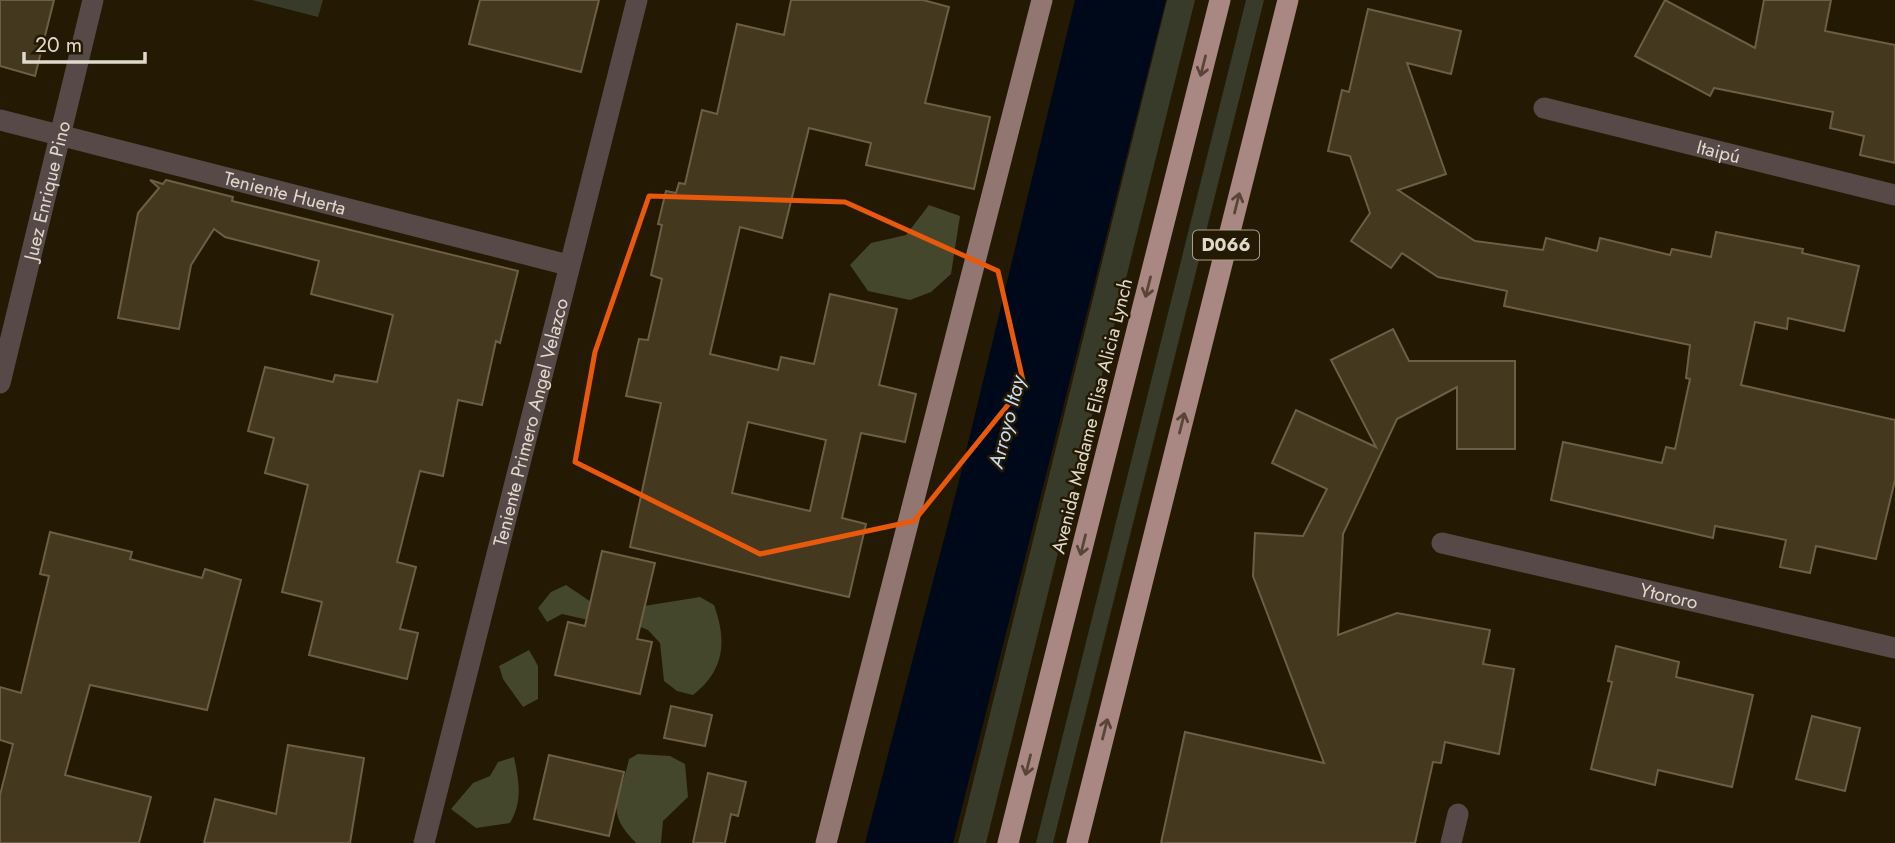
<svg xmlns="http://www.w3.org/2000/svg" width="1895" height="843" font-family="Jost,sans-serif">
<style>
.green{fill:#393b2a}
.forest{fill:#44472c}
.water{fill:#00091a}
.building{fill:#44381f;stroke:#6c5f46;stroke-width:2;fill-rule:evenodd}
.lines{fill:none;stroke-linecap:round;stroke-linejoin:round}
.minor{stroke:#564947;stroke-width:21}
.major{stroke:#927672;stroke-width:21}
.highway{stroke:#a98883;stroke-width:21}
.oneway{stroke:#594536}
.marked{fill:none;stroke:#e8590c;stroke-width:5;stroke-linejoin:round}
.labels{text-anchor:middle;dominant-baseline:central;stroke-width:5;stroke-linejoin:round;paint-order:stroke}
.shield{fill:#241902;stroke:#a8a08f;stroke-width:2}
.shield-label{font-size:18px;font-weight:bold;fill:#e1dacc}
.street-label{font-size:19px;fill:#e1dacc;stroke:#241902}
.water-label{font-size:21px;font-style:italic;fill:#c6dcf7;stroke:#241902}
</style>
<rect width="100%" height="100%" fill="#241902"/>
<g class="green">
<path d="M252,0H323L318,17Z"/>
<path d="M1167,0H1195L986,843H958Z"/>
<path d="M1246,0H1264L1053,843H1036Z"/>
</g>
<g class="forest">
<path d="M929,205L960,216L951,274L931,292L910,300L868,291L850,265L871,243L906,235Z"/>
<path d="M566,585L597,606L613,611L700,597L714,605C727,641 725,670 693,695L677,691L664,681L660,643L648,630L631,623L597,622L562,614L547,622L538,608L551,592Z"/>
<path d="M529,650L538,666V699L523,707L503,679L499,666Z"/>
<path d="M638,754L670,756L685,764L688,797L663,821L661,843H636C603,810 620,800 629,759Z"/>
<path d="M514,757C519,782 523,800 510,823L476,828L451,809L473,783L490,776L498,762Z"/>
</g>
<path class="water" d="M1075,0H1166L953,843H865L958,485Z"/>
<g class="building">
<path d="M0,0H54L35,76L0,66Z"/>
<path d="M480,0H599L581,72L469,44Z"/>
<path d="M791,0H923L949,7L925,103L990,117L974,189L866,165L871,143L809,128L782,238L740,227L710,354L778,370L781,357L814,364L830,294L897,309L879,385L916,394L905,442L861,433L842,518L866,524L849,597L630,547L661,403L626,396L639,339L648,340L662,279L651,275L662,225L658,224L666,191L676,193L679,183L685,184L702,110L717,114L737,24L784,35ZM748,422L826,440L810,511L732,493Z"/>
<path d="M1665,0L1755,48L1764,0H1831L1825,31L1895,45V163L1860,155L1864,136L1830,128L1833,112L1714,88L1710,96L1635,56Z"/>
<path d="M1368,9L1461,31L1451,74L1407,63L1446,174L1398,190L1475,241L1543,250L1546,238L1597,251L1600,238L1670,255L1672,249L1711,257L1716,232L1803,249L1802,253L1859,266L1844,331L1788,318L1787,329L1755,322L1741,385L1895,420V480L1876,559L1816,546L1810,573L1780,567L1786,540L1715,526L1713,538L1551,500L1563,442L1662,463L1666,447L1675,449L1690,379L1686,378L1690,345L1504,306L1507,291L1438,277L1402,253L1391,268L1351,241L1370,213L1350,156L1328,151L1342,90L1349,92Z"/>
<path d="M150,180L163,184L166,180L233,197L232,201L518,271L500,343L496,341L482,405L458,400L443,476L420,471L397,562L416,567L400,629L418,633L407,679L309,655L322,602L282,592L308,485L265,473L274,438L248,431L265,367L333,382L335,375L377,382L393,315L311,294L319,261L225,237L214,229L191,265L179,329L118,318L138,213L159,188Z"/>
<path d="M1393,329L1409,361H1515V449H1457V387L1397,419L1343,534L1338,635L1397,613L1490,630L1483,664L1514,669L1499,754L1445,742L1441,763L1433,762L1415,843H1161L1185,732L1324,763L1253,576L1255,533L1303,536L1327,489L1272,463L1296,410L1376,447L1331,360Z"/>
<path d="M50,532L132,552L130,559L202,578L205,569L241,580L207,710L90,685L65,775L151,797L139,843H0V795L13,744L0,740V687L21,693L49,576L40,574Z"/>
<path d="M602,551L655,563L637,639L652,642L640,694L555,675L568,622L585,626Z"/>
<path d="M1616,646L1679,662L1676,677L1753,695L1732,787L1658,770L1655,785L1591,769L1612,682L1608,681Z"/>
<path d="M671,706L712,715L705,746L664,738Z"/>
<path d="M1812,716L1860,728L1845,791L1796,779Z"/>
<path d="M288,745L364,758L350,843H204L215,799L276,814Z"/>
<path d="M549,755L624,772L609,836L534,819Z"/>
<path d="M708,773L746,782L738,816L731,814L725,843H693Z"/>
</g>
<g class="lines">
<g class="minor">
<path id="s1" d="M1544,108L1895,195"/>
<path id="s2" d="M0,120L568,265"/>
<path id="s3" d="M0,383L93,0"/>
<path id="s4" d="M1442,543L1895,648"/>
<path id="s5" d="M424,843L637,0"/>
<path d="M1451,843L1458,814"/>
</g>
<path class="major" d="M826,843L1042,0"/>
<g class="highway">
<path d="M1008,843L1220,0"/>
<path d="M1077,843L1288,0"/>
</g>
</g>
<defs><path id="oneway-shaft" d="M-6 0H5M1.5-3L5.5 0L1.5 3" fill="none" stroke-width="1.6" stroke-linecap="round" stroke-linejoin="round" transform="scale(1.75)"/></defs>
<g class="oneway">
<use href="#oneway-shaft" transform="translate(1203 66) rotate(104)"/>
<use href="#oneway-shaft" transform="translate(1237 203) rotate(-76)"/>
<use href="#oneway-shaft" transform="translate(1148 287) rotate(104)"/>
<use href="#oneway-shaft" transform="translate(1182 423) rotate(-76)"/>
<use href="#oneway-shaft" transform="translate(1083 545) rotate(104)"/>
<use href="#oneway-shaft" transform="translate(1105 729) rotate(-76)"/>
<use href="#oneway-shaft" transform="translate(1028 765) rotate(104)"/>
</g>
<path class="marked" d="M649,196L845,202L998,271L1024,385L914,521L760,554L575,462L595,352Z"/>
<g class="labels">
<rect class="shield" x="1193" y="230.5" width="66" height="29" rx="5"/>
<g class="shield-label">
<text x="1226" y="245">D066</text>
</g>
<g class="street-label">
<text stroke="none"><textPath href="#s1" startOffset="180">Itaipú</textPath></text>
<text stroke="none"><textPath href="#s3" startOffset="198">Juez Enrique Pino</textPath></text>
<text stroke="none"><textPath href="#s2" startOffset="294">Teniente Huerta</textPath></text>
<text transform="translate(1092 416) rotate(-76)">Avenida Madame Elisa Alicia Lynch</text>
<text stroke="none"><textPath href="#s5" startOffset="434">Teniente Primero Angel Velazco</textPath></text>
<text stroke="none"><textPath href="#s4" startOffset="233">Ytororo</textPath></text>
</g>
<g class="water-label">
<text transform="translate(1007 422) rotate(-76)">Arroyo Itay</text>
</g>
</g>
<path d="M24 52v10h121v-10" fill="none" stroke="#e1dacc" stroke-width="3.5"/>
<text x="35" y="52" font-size="21" fill="#e1dacc" stroke="#241902" stroke-width="5" paint-order="stroke">20 m</text>
</svg>
